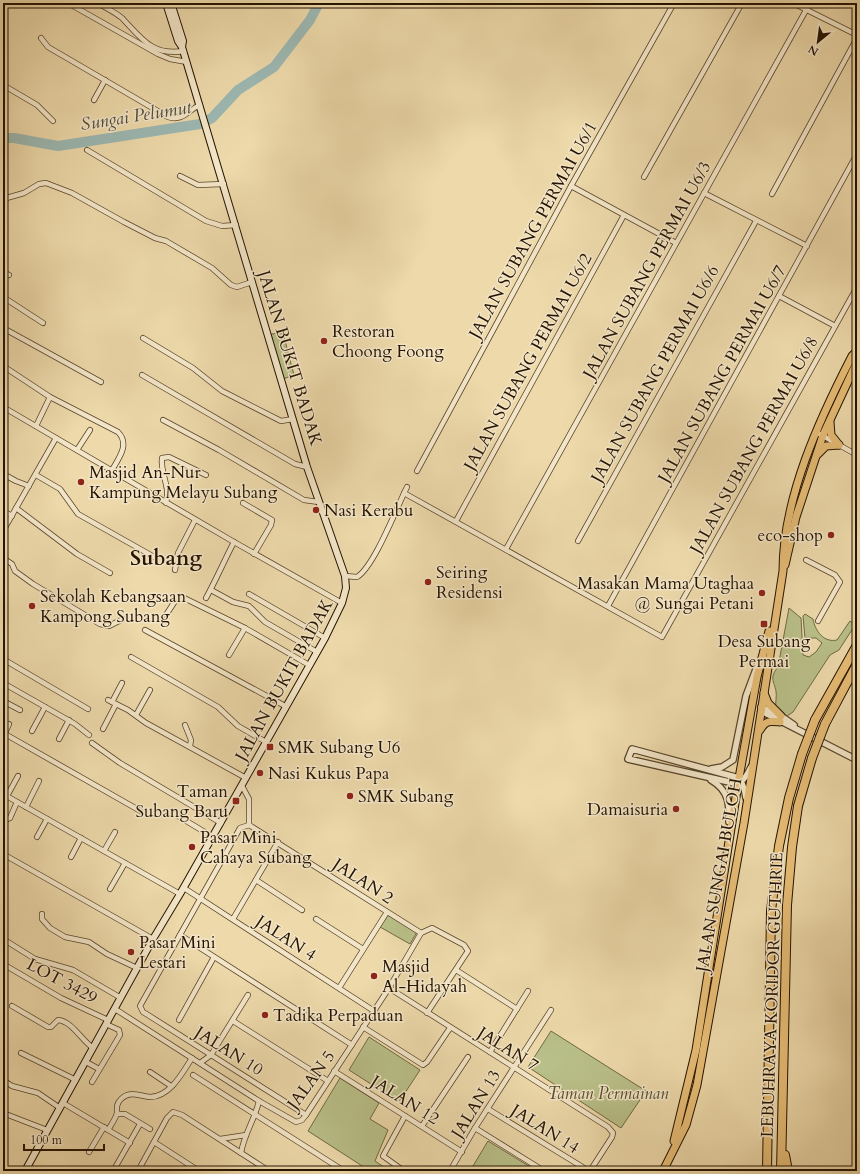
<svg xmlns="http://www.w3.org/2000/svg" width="860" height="1174" font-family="Cardo,serif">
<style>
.green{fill:#b9bf88;stroke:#6f6944}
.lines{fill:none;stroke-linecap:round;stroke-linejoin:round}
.river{stroke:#9cb8b2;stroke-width:10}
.minor-casing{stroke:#57442b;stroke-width:6}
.tertiary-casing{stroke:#57442b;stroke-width:8}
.secondary-casing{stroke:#251301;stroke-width:8}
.trunk-casing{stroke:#251301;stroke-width:9}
.motorway-casing{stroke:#251301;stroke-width:10}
.minor{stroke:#f3e6c8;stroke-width:4.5}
.tertiary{stroke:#f3e6c8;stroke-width:5.5}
.secondary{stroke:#f3e6c8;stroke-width:6}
.trunk{stroke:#e6bc75;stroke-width:7}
.motorway{stroke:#e6bc75;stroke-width:8}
.motorway-bridge-casing{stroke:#251301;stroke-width:10;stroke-linecap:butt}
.motorway-bridge{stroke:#e6bc75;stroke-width:8}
.poi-dot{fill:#8f2418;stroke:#f3e6c8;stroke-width:1.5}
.labels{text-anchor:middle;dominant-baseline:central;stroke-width:3;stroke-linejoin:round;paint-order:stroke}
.street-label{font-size:17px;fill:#251301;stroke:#f3e6c8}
.poi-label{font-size:17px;fill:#251301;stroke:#f3e6c8;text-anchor:start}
.park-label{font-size:17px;font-style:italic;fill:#594f30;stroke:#f3e6c8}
.water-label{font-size:18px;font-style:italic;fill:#4f4d3f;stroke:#f3e6c8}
.district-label{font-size:21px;font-weight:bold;fill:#251301;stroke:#f3e6c8}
</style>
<rect width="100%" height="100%" fill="#edd9aa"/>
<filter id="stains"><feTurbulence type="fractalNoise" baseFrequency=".005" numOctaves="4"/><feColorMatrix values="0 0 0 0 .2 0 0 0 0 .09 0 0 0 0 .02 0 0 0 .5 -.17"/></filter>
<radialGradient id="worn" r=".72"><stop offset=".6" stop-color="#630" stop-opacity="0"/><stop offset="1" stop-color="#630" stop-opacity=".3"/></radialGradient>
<g class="green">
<path d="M283,333L294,375L283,379L271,334Z"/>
<path d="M789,608L801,618L803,655L809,657L816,652L822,643L816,638H805L803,616L805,614L813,619C815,631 824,643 837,640L850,621L855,625L839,650L830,655L793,712L787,716L776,708C775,703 777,696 776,691C774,681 769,678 778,667Z"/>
<path d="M388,915L417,932L410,944L380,927Z"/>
<path d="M551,1031L646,1091L621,1128L528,1067Z"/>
<path d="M369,1037L420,1070L399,1102L349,1070Z"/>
<path d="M340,1078L379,1103L370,1119L388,1130L375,1161L390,1171H370L308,1131Z"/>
<path d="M488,1141L537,1171H470Z"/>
</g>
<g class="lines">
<path class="river" d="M3,138H14L58,146L200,124L212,118L238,90L274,67L310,20L319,3"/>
<defs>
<g id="minor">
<path d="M68,3L158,54L170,59L187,62"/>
<path d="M98,3C106,8 115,12 122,18C142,39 152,56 184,51"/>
<path d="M793,3L857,35"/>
<path d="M41,38L48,47L168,117C183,122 188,110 200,105"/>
<path d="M3,85L37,105L53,121"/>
<path d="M94,100L105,80"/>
<path d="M87,150L206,221L222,226L236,225"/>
<path d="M180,176L198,185L224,184"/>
<path d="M644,177L742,3"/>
<path d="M571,186L676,243"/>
<path d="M704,193L807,246"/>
<path d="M772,194L857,38"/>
<path d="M3,199L24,193L39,184L46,183L72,193L124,222L155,238L166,241L212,268L231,285L237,287L252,282"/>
<path d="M3,272L9,275"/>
<path d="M779,296L835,326"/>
<path d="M3,297L43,323"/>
<path d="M3,328L101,382"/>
<path d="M143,338L193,368L222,391L281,421L293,419"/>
<path d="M3,366L50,397L118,432C130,444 119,458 112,470"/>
<path d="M142,375L295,464L307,467"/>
<path d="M3,407L234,542L342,603"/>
<path d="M163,420L219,450L304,500L319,502"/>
<path d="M36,426L50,397"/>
<path d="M816,432L857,455"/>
<path d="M77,450L90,430"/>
<path d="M853,452L857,446"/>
<path d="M417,471L571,186L674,3"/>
<path d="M3,474L16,481L29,486"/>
<path d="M36,475L60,489L78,514L156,558"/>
<path d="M404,493L662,637L857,287"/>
<path d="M166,503C171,488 160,473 162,458L169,457L206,475"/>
<path d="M243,503L272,520L271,525L254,554"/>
<path d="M16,508L77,554L110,573"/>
<path d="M3,511L12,516"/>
<path d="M456,521L624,215"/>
<path d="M3,531L56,438"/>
<path d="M578,541L756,221"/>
<path d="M506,549L810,3"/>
<path d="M3,558L12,564L15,571L33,584L100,624L109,626L123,619"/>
<path d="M806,560L835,575L840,582L818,621"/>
<path d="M175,570L178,553L195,520"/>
<path d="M345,576L357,577C374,567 397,507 407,487"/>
<path d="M211,590L233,602L249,606L265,622L317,652"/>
<path d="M249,594L325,638"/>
<path d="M206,598C216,580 224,561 234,542"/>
<path d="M608,606L857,154"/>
<path d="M166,615L177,598H184L245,628L309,665"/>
<path d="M145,630L285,706"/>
<path d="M229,655L245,628"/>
<path d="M131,657L218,707L238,726L266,742"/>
<path d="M3,659L88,709"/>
<path d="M3,683L75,724L89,735"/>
<path d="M108,700L128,710L146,723L246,778"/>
<path d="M3,701L20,710"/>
<path d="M112,702L122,683"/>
<path d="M136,715L150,690"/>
<path d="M185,725L191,740L190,746"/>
<path d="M103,729L116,704"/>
<path d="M32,731L45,707"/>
<path d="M5,734L144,813"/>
<path d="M3,737L9,724"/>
<path d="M59,739L69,720"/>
<path d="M92,743L120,763L221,823"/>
<path d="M242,786L249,799V825"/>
<path d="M3,794L180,894"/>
<path d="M7,796L18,776"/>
<path d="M26,807L39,781"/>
<path d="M173,813L213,837"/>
<path d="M3,821L10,818L17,802"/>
<path d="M249,825L240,828L140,1006L143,1012L148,1015L306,1115"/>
<path d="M249,825L421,933"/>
<path d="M37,837L47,819"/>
<path d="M104,851L115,832"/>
<path d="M3,854L153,939"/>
<path d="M71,857L81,838"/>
<path d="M256,880L302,910"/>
<path d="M184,888L374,1011"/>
<path d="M110,889L125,863"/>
<path d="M42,914V919L50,928L65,937L89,942L107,954L137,968"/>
<path d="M233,919L278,842"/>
<path d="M316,919L363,949"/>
<path d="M180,935L352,1045"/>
<path d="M3,939L35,959L73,970L121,998"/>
<path d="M3,964L61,998L108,1020"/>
<path d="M456,970L517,1009"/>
<path d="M339,988L387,912"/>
<path d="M389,988L608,1127L613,1133L612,1137L590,1171"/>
<path d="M12,1006L48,1027H51L58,1020C72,1021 82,1041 93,1048"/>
<path d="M115,1009L259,1101L296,1122L302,1120L306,1115L389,988L421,933L432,928L464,945L468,951L427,1013"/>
<path d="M179,1020L214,957"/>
<path d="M233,1021L328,1081"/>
<path d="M363,1027L423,1065L427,1062L450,1028"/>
<path d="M490,1052L528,991"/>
<path d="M21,1053L76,1080"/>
<path d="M86,1062L99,1069"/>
<path d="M200,1063L211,1055L248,995"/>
<path d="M334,1071L462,1152"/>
<path d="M150,1072L171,1086"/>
<path d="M193,1075L344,1171"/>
<path d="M3,1080L12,1086L38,1093L60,1108"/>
<path d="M92,1082L120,1035L119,1030L106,1024"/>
<path d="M63,1103L130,1143"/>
<path d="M488,1109L589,1171"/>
<path d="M3,1113L47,1130"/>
<path d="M117,1114H125L150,1129"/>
<path d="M422,1126L468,1057"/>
<path d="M475,1128L544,1171"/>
<path d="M108,1130C111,1125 116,1118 117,1113C117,1108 116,1104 121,1099C130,1090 139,1096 150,1097C170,1097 183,1072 192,1058"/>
<path d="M220,1139L246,1135"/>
<path d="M154,1142L199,1171"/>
<path d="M89,1152L104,1127"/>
<path d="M241,1153C244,1134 255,1119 259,1101"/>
<path d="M116,1166L140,1124"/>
<path d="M138,1171L167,1118L173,1112L182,1115L269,1171"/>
<path d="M404,1171L383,1156L405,1116"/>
<path d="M450,1171L475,1128L551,1010"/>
</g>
<g id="tertiary">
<path d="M761,707L781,716L794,725"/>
<path d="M761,711L857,760"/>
<path d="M711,769L722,767L733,760L746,696L758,664"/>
<path d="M711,780C728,790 730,803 729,822"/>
<path d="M746,798C745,790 743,784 739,778L632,749L628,759L738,784C744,780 748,774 751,767"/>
</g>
<g id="secondary">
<path d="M171,3L183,41L182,47"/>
<path d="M25,1171L153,939L180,894L325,638L342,603L346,588L345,576L307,467L182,47L178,41L166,3"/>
</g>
<g id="trunk">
<path d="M830,422L831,435L839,445"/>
<path d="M818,454L826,446L839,445"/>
<path d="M785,565L796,517L823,435L857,362"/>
<path d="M764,693L768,703L781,716"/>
<path d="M760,730C766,720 770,721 780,722"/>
<path d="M674,1141L696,1050L739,778L757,677L769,631"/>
<path d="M663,1171L686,1125L697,1085L744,823L783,571C783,498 819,420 852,356L857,351"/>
</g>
<g id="motorway">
<path d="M815,720L857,645"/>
<path d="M825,724L857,664"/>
<path d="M785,1155L788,1171"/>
<path d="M767,1171L771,911L779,846L789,798L802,754"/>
<path d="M781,1171L787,905L792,847L798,806L812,758"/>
</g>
</defs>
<use href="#minor" class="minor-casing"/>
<use href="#tertiary" class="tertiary-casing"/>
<use href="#secondary" class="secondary-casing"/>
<use href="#trunk" class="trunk-casing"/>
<use href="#motorway" class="motorway-casing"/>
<use href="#minor" class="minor"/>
<use href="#tertiary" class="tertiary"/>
<use href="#secondary" class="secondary"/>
<use href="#trunk" class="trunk"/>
<use href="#motorway" class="motorway"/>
<defs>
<g id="motorway-bridge">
<path d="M802,754L815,720"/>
<path d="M812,758L825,724"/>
</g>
</defs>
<use href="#motorway-bridge" class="motorway-bridge-casing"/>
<use href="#motorway-bridge" class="motorway-bridge"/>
</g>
<g class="poi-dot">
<circle cx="324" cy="341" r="4"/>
<circle cx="81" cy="482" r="4"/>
<circle cx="316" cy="510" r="4"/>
<circle cx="831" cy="535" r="4"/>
<circle cx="428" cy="582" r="4"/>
<circle cx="762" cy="593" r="4"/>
<circle cx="32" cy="606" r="4"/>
<rect x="760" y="620" width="8" height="8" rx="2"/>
<rect x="266" y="743" width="8" height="8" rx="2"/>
<circle cx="260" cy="773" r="4"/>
<circle cx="350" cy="796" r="4"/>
<rect x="232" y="797" width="8" height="8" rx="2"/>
<circle cx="676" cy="809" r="4"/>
<circle cx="192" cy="847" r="4"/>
<circle cx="131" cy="952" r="4"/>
<circle cx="374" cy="976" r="4"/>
<circle cx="265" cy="1015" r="4"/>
</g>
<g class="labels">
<g class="street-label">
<text transform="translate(533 230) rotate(-61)">JALAN SUBANG PERMAI U6/1</text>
<text transform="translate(647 270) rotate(-61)">JALAN SUBANG PERMAI U6/3</text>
<text transform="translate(290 358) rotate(73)">JALAN BUKIT BADAK</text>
<text transform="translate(528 362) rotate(-61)">JALAN SUBANG PERMAI U6/2</text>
<text transform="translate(655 374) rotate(-61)">JALAN SUBANG PERMAI U6/6</text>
<text transform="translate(722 374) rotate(-61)">JALAN SUBANG PERMAI U6/7</text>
<text transform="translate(754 445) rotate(-61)">JALAN SUBANG PERMAI U6/8</text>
<text transform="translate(284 680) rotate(-61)">JALAN BUKIT BADAK</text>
<text transform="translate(719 875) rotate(-80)">JALAN SUNGAI BULOH</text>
<text transform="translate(363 881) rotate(33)">JALAN 2</text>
<text transform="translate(286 938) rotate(33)">JALAN 4</text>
<text transform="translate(62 981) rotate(28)">LOT 3429</text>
<text transform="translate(772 995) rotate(-88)">LEBUHRAYA KORIDOR GUTHRIE</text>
<text transform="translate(508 1049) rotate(32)">JALAN 7</text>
<text transform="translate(229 1051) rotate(32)">JALAN 10</text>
<text transform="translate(311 1080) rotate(-54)">JALAN 5</text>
<text transform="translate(405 1100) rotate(32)">JALAN 12</text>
<text transform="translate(476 1104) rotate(-58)">JALAN 13</text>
<text transform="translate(545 1129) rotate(32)">JALAN 14</text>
</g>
<g class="poi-label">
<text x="332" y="331">Restoran<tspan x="332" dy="20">Choong Foong</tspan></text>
<text x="89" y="472">Masjid An-Nur<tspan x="89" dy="20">Kampung Melayu Subang</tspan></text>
<text x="324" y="510">Nasi Kerabu</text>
<text x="823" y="535" text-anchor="end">eco-shop</text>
<text x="436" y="572">Seiring<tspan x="436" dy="20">Residensi</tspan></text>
<text x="754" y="583" text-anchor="end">Masakan Mama Utaghaa<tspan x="754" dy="20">@ Sungai Petani</tspan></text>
<text x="40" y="596">Sekolah Kebangsaan<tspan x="40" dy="20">Kampong Subang</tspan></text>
<text x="764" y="641" text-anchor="middle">Desa Subang<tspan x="764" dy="20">Permai</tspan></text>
<text x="278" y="747">SMK Subang U6</text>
<text x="268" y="773">Nasi Kukus Papa</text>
<text x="228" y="791" text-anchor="end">Taman<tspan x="228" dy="20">Subang Baru</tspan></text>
<text x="358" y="796">SMK Subang</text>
<text x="668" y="809" text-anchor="end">Damaisuria</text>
<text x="200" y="837">Pasar Mini<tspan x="200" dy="20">Cahaya Subang</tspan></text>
<text x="139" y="942">Pasar Mini<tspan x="139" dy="20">Lestari</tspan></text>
<text x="382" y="966">Masjid<tspan x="382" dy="20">Al-Hidayah</tspan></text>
<text x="273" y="1015">Tadika Perpaduan</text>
</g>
<g class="park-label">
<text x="608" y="1093">Taman Permainan</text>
</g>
<g class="water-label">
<text transform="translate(136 116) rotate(-9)">Sungai Pelumut</text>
</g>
<g class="district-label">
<text x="166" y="558">Subang</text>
</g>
</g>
<rect width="860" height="1174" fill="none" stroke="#edd9aa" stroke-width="16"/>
<rect x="4" y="4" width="852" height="1166" fill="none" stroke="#251301" stroke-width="2"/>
<rect x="8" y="8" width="844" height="1158" fill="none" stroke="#251301"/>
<g transform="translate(818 42) rotate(209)" stroke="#f3e6c8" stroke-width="3" paint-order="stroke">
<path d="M0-3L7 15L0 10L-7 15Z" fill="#251301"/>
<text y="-6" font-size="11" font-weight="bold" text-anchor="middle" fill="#251301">N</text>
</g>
<path d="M24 1144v6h80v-6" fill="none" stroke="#251301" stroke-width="2"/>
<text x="30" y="1144" font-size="12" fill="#251301" stroke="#f3e6c8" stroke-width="3" paint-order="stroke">100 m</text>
<rect width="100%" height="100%" filter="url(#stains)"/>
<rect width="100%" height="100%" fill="url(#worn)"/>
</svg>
